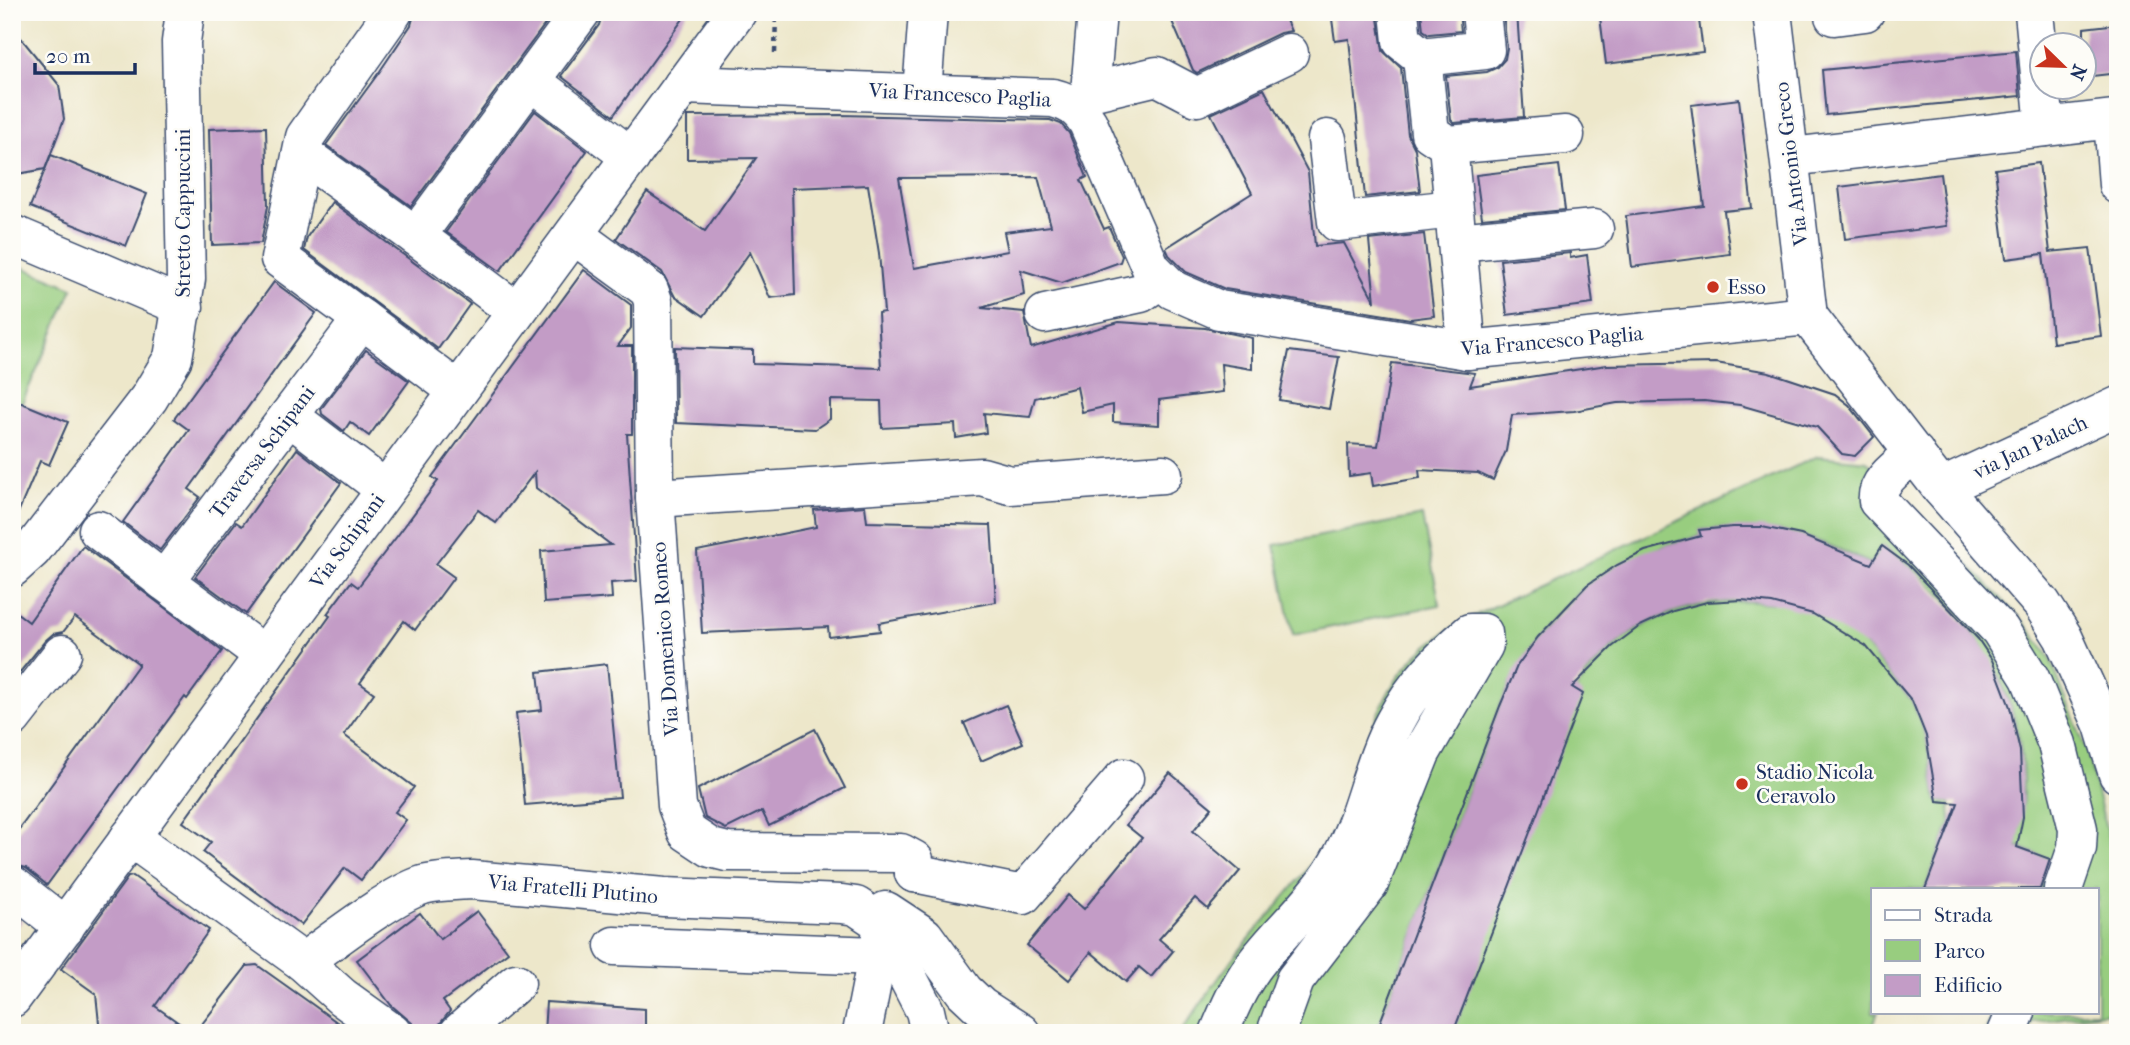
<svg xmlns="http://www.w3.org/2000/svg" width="2130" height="1045" font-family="'IM FELL French Canon',serif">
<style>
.green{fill:#98cd7f;stroke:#5a7e6e;stroke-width:2}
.building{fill:#c39cc6;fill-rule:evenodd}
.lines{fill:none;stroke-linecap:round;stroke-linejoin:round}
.minor-casing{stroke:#3a4b6e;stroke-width:41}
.path{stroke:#3a4b6e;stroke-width:4.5;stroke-dasharray:5 5;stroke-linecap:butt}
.minor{stroke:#fff;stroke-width:38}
.poi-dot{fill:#c8321e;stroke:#fdfcf7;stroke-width:2.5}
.labels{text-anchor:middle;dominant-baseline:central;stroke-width:5;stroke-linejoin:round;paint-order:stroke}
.street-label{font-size:21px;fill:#1b2f5e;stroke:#fdfcf7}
.poi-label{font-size:21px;fill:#1b2f5e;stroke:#fdfcf7;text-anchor:start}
</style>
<rect width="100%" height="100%" fill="#fdfcf7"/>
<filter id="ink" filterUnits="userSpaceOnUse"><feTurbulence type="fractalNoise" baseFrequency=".0143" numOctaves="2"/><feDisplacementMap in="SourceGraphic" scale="14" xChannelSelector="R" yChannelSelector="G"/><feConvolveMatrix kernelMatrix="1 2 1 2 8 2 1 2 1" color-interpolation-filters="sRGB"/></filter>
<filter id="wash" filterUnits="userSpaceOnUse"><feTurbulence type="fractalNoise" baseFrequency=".00686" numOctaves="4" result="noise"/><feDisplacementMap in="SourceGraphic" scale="28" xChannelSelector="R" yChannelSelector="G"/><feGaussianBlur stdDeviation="1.57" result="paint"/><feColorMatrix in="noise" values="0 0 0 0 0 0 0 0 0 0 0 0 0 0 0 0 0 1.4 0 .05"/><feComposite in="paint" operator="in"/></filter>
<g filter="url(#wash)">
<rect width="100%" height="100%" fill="#ede7ca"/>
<g class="green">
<path d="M12,263L73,288L22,403L12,406Z"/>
<path d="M1818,456L1867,461L2023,621L2049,656L2087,752L2118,876V1011L2032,1022L2027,1033H1985L1993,1012H2097V889H2040L2051,860L2016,846C2044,720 1985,617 1883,546L1871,564C1808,533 1770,523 1700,530L1701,536C1598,559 1541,611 1500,706L1376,1033H1180C1199,1007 1216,980 1236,955C1263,921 1295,888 1320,852C1361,792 1362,712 1414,658C1434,637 1459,624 1484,611Z"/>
<path d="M1422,516L1440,605L1293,635L1275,545Z"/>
<path d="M1824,554L1866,646L1912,701L1926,736L1937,801L1950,802L1951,821L1925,889H1873V1012H1878L1870,1033H1453L1576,690C1621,620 1691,595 1772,603Z"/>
</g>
<g id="blocks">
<g class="building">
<path d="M415,12H554L411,206L326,145L380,71L411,25Z"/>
<path d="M603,12H688L613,116L561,76L599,25Z"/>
<path d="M1168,12H1282L1291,31L1280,33L1197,73L1193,70Z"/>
<path d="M1331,12H1377L1383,51L1401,68L1408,135L1415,149L1420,191L1365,197L1349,39L1335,41Z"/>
<path d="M1421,12H1459L1461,31L1429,34L1423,30Z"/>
<path d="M1503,12H1517L1524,117L1454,123L1451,120L1446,76L1487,72L1498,67L1505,59L1507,48Z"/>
<path d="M1637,12H1698L1703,52L1606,64L1600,17Z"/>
<path d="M2118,24V73L2084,77V28Z"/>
<path d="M12,27L59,85L64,119L45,169L12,175Z"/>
<path d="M2016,51L2020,96L1826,115L1822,70Z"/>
<path d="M1264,89L1308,172L1315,246L1344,243L1375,302L1369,240L1424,234L1434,316L1410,319L1225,289L1186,272L1169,255L1166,248L1252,193L1211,114Z"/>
<path d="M1739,99L1752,208L1724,211L1730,254L1632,267L1626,216L1704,206L1691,105Z"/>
<path d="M535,111L587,151L500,271L446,232Z"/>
<path d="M841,115L1050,120L1061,124L1069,133L1087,177L1081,180L1104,229L1109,227L1122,256L1120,262L1062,283L1021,270L1024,295L981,308L1024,312L1031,348L1119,322L1205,328L1252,338V369L1221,364L1223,392L1159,400V425L1113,422V405L1082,412L1077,387L1035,398L1030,417L984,413L986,433L956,438L955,424L882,428L881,401L830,400V419L815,429L676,423L675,347L753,350V364L881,368L878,313L884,312L879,253L868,185L792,188L795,295L770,298L750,252L704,316L674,295L662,272L616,239L647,192L705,231L756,158L687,159V116ZM1038,177L1051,226L1004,232L1008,251L914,268L899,178Z"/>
<path d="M266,127L268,206L261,243L212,245L209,129Z"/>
<path d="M51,155L147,194L126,246L30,207Z"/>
<path d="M2039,163L2050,252L2090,248L2101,336L2053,343L2043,254L2006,259L1995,169Z"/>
<path d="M1559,165L1565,210L1482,218L1476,175Z"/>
<path d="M1940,174L1947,226L1845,239L1839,187Z"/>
<path d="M332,202L470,304L438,349L304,250L307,237Z"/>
<path d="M1570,253V258L1587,255L1593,304L1507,315L1500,260Z"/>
<path d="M584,270L631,305V328L618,346H632V434H627L637,581L611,583L612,598L544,603L541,551L611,545L536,488L535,472L496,523L478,510L436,564L454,577L415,630L404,621L360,683L374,693L344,735L414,787L395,812L406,820L361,880L345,868L301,925L203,852L211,842L183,822L330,616L327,614L351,582L358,587L398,535L438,481L432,477Z"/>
<path d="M274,282L316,313L189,489L200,497L160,550L123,522L189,430L174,419Z"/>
<path d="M366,350L409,381L369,436L350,422L344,431L322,414L321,409Z"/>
<path d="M1289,351L1339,357L1329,409L1279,400Z"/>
<path d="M1392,363L1475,373L1470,386L1607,365L1716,363L1769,372L1835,394L1849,405L1874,437L1855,456L1842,454L1817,427L1740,405L1704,401L1617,403L1574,411L1512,415L1506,451L1493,480L1478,473L1419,470L1420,478L1373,486L1371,473L1349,476L1348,444L1378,446Z"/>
<path d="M12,399L68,422L49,465L40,461L12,527Z"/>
<path d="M297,449L341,483L246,614L195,577L236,522L242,526Z"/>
<path d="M865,506L867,522L991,525L996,602L879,623L880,631L829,637L828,627L702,633L697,551L816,527L814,510Z"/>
<path d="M1733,527H1762L1801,535L1871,564L1882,546L1908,565L1978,639L1992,660L2010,707L2020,751L2023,817L2017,847L2050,859L2040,889H1925L1958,803L1937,801L1926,736L1912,701L1866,646L1813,614L1772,603L1742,600L1707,602L1673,611L1640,626L1612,647L1572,687L1583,694L1453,1033H1376L1500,706L1517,666L1538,637L1587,585L1617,565L1645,551L1701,536L1699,530Z"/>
<path d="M83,546L222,651L187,699L185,697L47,885L26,868L12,864V839L139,664L75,617L63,632L53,634L45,641L12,682V609L29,622Z"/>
<path d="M607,664L620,797L525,805L516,713L542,710L538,672Z"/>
<path d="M1006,705L1023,743L981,761L964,723Z"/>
<path d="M815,729L845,788L769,826L762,811L726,829L705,818L698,789Z"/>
<path d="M1170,773L1212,808L1193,831L1240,871L1208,909L1195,898L1159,939L1173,951L1151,977L1139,967L1126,982L1091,952L1069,980L1027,945L1068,895L1084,909L1142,838L1126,825Z"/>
<path d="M133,876L209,930L155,1006L193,1033H100L96,994L61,969L128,877Z"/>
<path d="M477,911L508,952L443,1001L450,1011L438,1026L430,1033H413L412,1023L391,1005L357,960L420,913L440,939Z"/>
<path d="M12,913L22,921L12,934Z"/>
<path d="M257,965L309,1002L352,1033H195L247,966Z"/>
<path d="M546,1002L645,1009V1033H544Z"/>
</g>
</g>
</g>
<g filter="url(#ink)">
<use href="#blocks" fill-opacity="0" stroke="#3a4b6e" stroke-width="2"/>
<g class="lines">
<defs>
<g id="minor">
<path d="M1399,12L1402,41L1422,57L1430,133L1448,145L1467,350"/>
<path d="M1772,12L1808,316"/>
<path d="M2034,12L2045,127"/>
<path d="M1834,16L1865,12"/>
<path d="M1422,57L1485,50L1481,12"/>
<path d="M531,81L631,157"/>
<path d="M683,85L1053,98C1069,102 1079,108 1088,123L1151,268L1173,290L1219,310L1467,350L1808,316"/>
<path d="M922,92L928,12"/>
<path d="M1090,92L1097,12"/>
<path d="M1076,107L1090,92L1157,76L1197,97L1289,53"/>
<path d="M1327,139L1337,222L1453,209"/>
<path d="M1448,145L1565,135"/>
<path d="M302,154L416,236"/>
<path d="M1791,157L2113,119L2118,185"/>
<path d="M12,234L184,307"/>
<path d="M574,235L649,290L653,301L655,498L677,806L687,832L711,848L727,852L901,853L914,860V873"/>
<path d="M1457,242L1594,229"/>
<path d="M516,311L416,236L581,12"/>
<path d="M1045,314L1141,293L1161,279"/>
<path d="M1808,316L1941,488L2042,604L2063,637L2103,725L2118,774"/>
<path d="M362,319L280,259L305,137L393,12"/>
<path d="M289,416L385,489"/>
<path d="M1915,453C1901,465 1875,481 1878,501L2000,630L2030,678L2057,744L2078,829L2077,848L2063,889"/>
<path d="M1941,488L2118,406"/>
<path d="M655,498L982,477L1010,485L1163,474"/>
<path d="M98,530L164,581"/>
<path d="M12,568L32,550L149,398L173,358L186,279L181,42L185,12"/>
<path d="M264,655L164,581L362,319L458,391"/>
<path d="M12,718L62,654"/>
<path d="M130,837L303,962C333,941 391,895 423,885C438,881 456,881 472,880L664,897L842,904L856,906L877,920L886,911L924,936L964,991L981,1007L1021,1033"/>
<path d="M914,873L1023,895L1124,778"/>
<path d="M12,885L65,927"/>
<path d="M883,929L925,1011L930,1033"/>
<path d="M614,946L877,956"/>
<path d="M303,962L342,997L392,1033"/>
<path d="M12,998L737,12"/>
<path d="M459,1033L516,983"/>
<path d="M862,1033L882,932"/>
<path d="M1219,1033C1229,1009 1238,988 1253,967C1277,934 1310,907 1332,873C1365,823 1368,770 1395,721C1414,685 1440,659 1470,633H1483L1484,645L1421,753L1369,884L1295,980L1276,1033"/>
<path d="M2007,1033L2016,1012"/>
</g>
</defs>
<use href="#minor" class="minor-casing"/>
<path class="path" d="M775,53L776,12"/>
<use href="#minor" class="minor"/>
</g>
</g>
<g class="poi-dot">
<circle cx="1713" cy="287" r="7"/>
<circle cx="1742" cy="784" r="7"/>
</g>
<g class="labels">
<g class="street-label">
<text transform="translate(960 95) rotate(3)">Via Francesco Paglia</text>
<text transform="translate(1791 164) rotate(-97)">Via Antonio Greco</text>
<text transform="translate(183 213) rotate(-90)">Stretto Cappuccini</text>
<text transform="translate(1552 341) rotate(-5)">Via Francesco Paglia</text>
<text transform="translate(2030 447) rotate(-25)">via Jan Palach</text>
<text transform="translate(262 452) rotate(-53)">Traversa Schipani</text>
<text transform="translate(347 541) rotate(-54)">Via Schipani</text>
<text transform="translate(665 639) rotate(-94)">Via Domenico Romeo</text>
<text transform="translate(573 889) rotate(5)">Via Fratelli Plutino</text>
</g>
<g class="poi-label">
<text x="1727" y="287">Esso</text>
<text x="1756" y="772">Stadio Nicola<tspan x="1756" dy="24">Ceravolo</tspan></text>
</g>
</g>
<rect width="2130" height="1045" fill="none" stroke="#fdfcf7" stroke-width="42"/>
<rect x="1871" y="888" width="228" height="126" fill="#fdfcf7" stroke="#a3aaba" stroke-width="2"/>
<rect x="1885" y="910" width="35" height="10" fill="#ffffff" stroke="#a3aaba" stroke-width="2"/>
<text x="1934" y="922" font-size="21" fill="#1b2f5e">Strada</text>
<rect x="1885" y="940" width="35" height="21" fill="#98cd7f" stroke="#a3aaba" stroke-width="2"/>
<text x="1934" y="958" font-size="21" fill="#1b2f5e">Parco</text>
<rect x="1885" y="975" width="35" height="21" fill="#c39cc6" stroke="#a3aaba" stroke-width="2"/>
<text x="1934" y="992" font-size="21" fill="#1b2f5e">Edificio</text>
<g transform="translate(2063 66) rotate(113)"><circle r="33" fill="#fdfcf7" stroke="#a3aaba" stroke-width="2"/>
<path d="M0-5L12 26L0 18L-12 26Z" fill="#c8321e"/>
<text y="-10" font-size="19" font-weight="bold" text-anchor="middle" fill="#1b2f5e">N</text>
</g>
<path d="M35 63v10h100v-10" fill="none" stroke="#1b2f5e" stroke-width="3.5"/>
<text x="46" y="63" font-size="21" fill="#1b2f5e" stroke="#fdfcf7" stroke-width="5" paint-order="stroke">20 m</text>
</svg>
